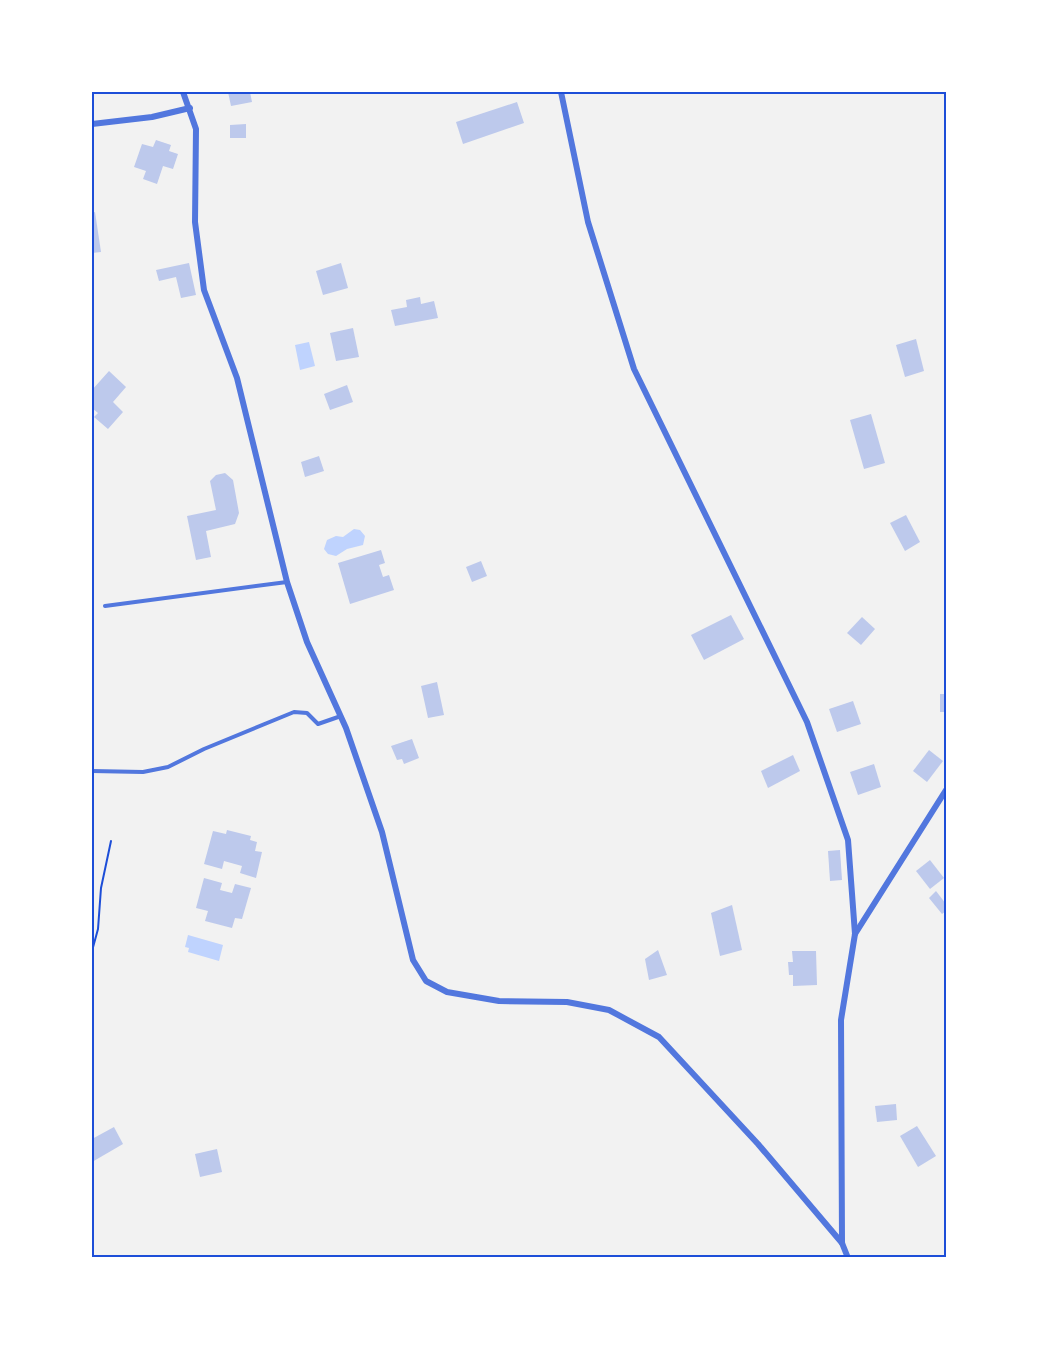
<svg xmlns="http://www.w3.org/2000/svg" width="1038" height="1349" font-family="'Playfair Display',serif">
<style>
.water{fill:#bfd3fe}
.building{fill:#bdc9ec}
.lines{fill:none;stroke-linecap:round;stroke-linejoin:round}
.path{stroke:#1d4ed8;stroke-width:2}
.service{stroke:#5277de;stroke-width:4}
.minor{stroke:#5277de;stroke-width:6}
.neatline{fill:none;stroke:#1d4ed8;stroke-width:2}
</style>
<rect width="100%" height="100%" fill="#f2f2f2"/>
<g class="water">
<path d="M309,342L315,366L300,370L295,345Z"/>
<path d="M354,529L360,530L365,536L363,545L347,549L336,556L328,554L324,549L327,540L336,536L343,537Z"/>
<path d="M188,935L223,945L219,961L188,952L189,948L185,947Z"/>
</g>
<g class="building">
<path d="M228,92H250L252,102L231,106Z"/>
<path d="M517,102L524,123L463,144L456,122Z"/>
<path d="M246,124V138H230V125Z"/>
<path d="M156,140L171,145L169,151L178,154L173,169L163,166L157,184L143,179L146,171L134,167L142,144L153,147Z"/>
<path d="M95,212L101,252L92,253V213Z"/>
<path d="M189,263L196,295L181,298L176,277L159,281L156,270Z"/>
<path d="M341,263L348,288L323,295L316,271Z"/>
<path d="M420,297L421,304L434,301L438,318L395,326L391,310L407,307L406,300Z"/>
<path d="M353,328L359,357L336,361L330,333Z"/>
<path d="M916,339L924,371L905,377L896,345Z"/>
<path d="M109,371L126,387L113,402L123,412L108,429L94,417L98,413L92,408L94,404L92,402V390Z"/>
<path d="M347,385L353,402L330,410L324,394Z"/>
<path d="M871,414L885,463L864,469L850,420Z"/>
<path d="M319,456L324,471L305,477L301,462Z"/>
<path d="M225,473L233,480L239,513L235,524L206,531L211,557L196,560L187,516L216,510L210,481L216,475Z"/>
<path d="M906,515L920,542L905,551L890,523Z"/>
<path d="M381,550L385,563L379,565L383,577L389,575L394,590L350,604L338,563Z"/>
<path d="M481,561L487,576L472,582L466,567Z"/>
<path d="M731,615L744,639L704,660L691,635Z"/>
<path d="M862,617L875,629L861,645L847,633Z"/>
<path d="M437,682L444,715L428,718L421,686Z"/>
<rect x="940" y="694" width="6" height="18"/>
<path d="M853,701L861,724L837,732L829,709Z"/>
<path d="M412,739L419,758L404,764L402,759L397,760L391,746Z"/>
<path d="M929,750L943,761L927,782L913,771Z"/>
<path d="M793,755L800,771L768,788L761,771Z"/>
<path d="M874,764L881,787L858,795L850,772Z"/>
<path d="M227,830L251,836L250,840L257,842L255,851L262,852L256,878L240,873L242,866L224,861L222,869L204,864L213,831L226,834Z"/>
<path d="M840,850L842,880L830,881L828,851Z"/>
<path d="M930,860L944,878L930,889L916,871Z"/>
<path d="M204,878L222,883L220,890L232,893L235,884L251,888L242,919L235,918L232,928L205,921L208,911L196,908Z"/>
<path d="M936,891L946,904V911L942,914L929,898Z"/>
<path d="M732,905L742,950L720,956L711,913Z"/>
<path d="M658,950L667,975L649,980L645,959Z"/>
<path d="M792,951H816L817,985L793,986V975H789L788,962H793Z"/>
<path d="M896,1104L897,1120L877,1122L875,1106Z"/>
<path d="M917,1126L936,1156L918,1167L900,1136Z"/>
<path d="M114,1127L123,1144L92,1162V1139Z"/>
<path d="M217,1149L222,1172L200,1177L195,1154Z"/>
</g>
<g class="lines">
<path class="path" d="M92,951L98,929L101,888L111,841"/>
<g class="service">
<path d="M105,606L287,582"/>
<path d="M92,771L143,772L168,767L204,749L294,712L307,713L318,724L341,716"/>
</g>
<g class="minor">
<path d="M183,92L196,129L195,222L204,290L237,378L287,582L307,642L346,728L382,832L413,960L426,981L447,992L499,1001L567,1002L609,1010L659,1037L758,1144L842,1243"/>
<path d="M561,92L588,222L634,369L807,722L848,840L855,934L841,1020L842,1243L848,1258"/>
<path d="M92,124L152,117L190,108"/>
<path d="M855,934L946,790"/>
</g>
</g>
<rect width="1038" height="1349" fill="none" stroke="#ffffff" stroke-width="186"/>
<rect x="93" y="93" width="852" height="1163" class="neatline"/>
</svg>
